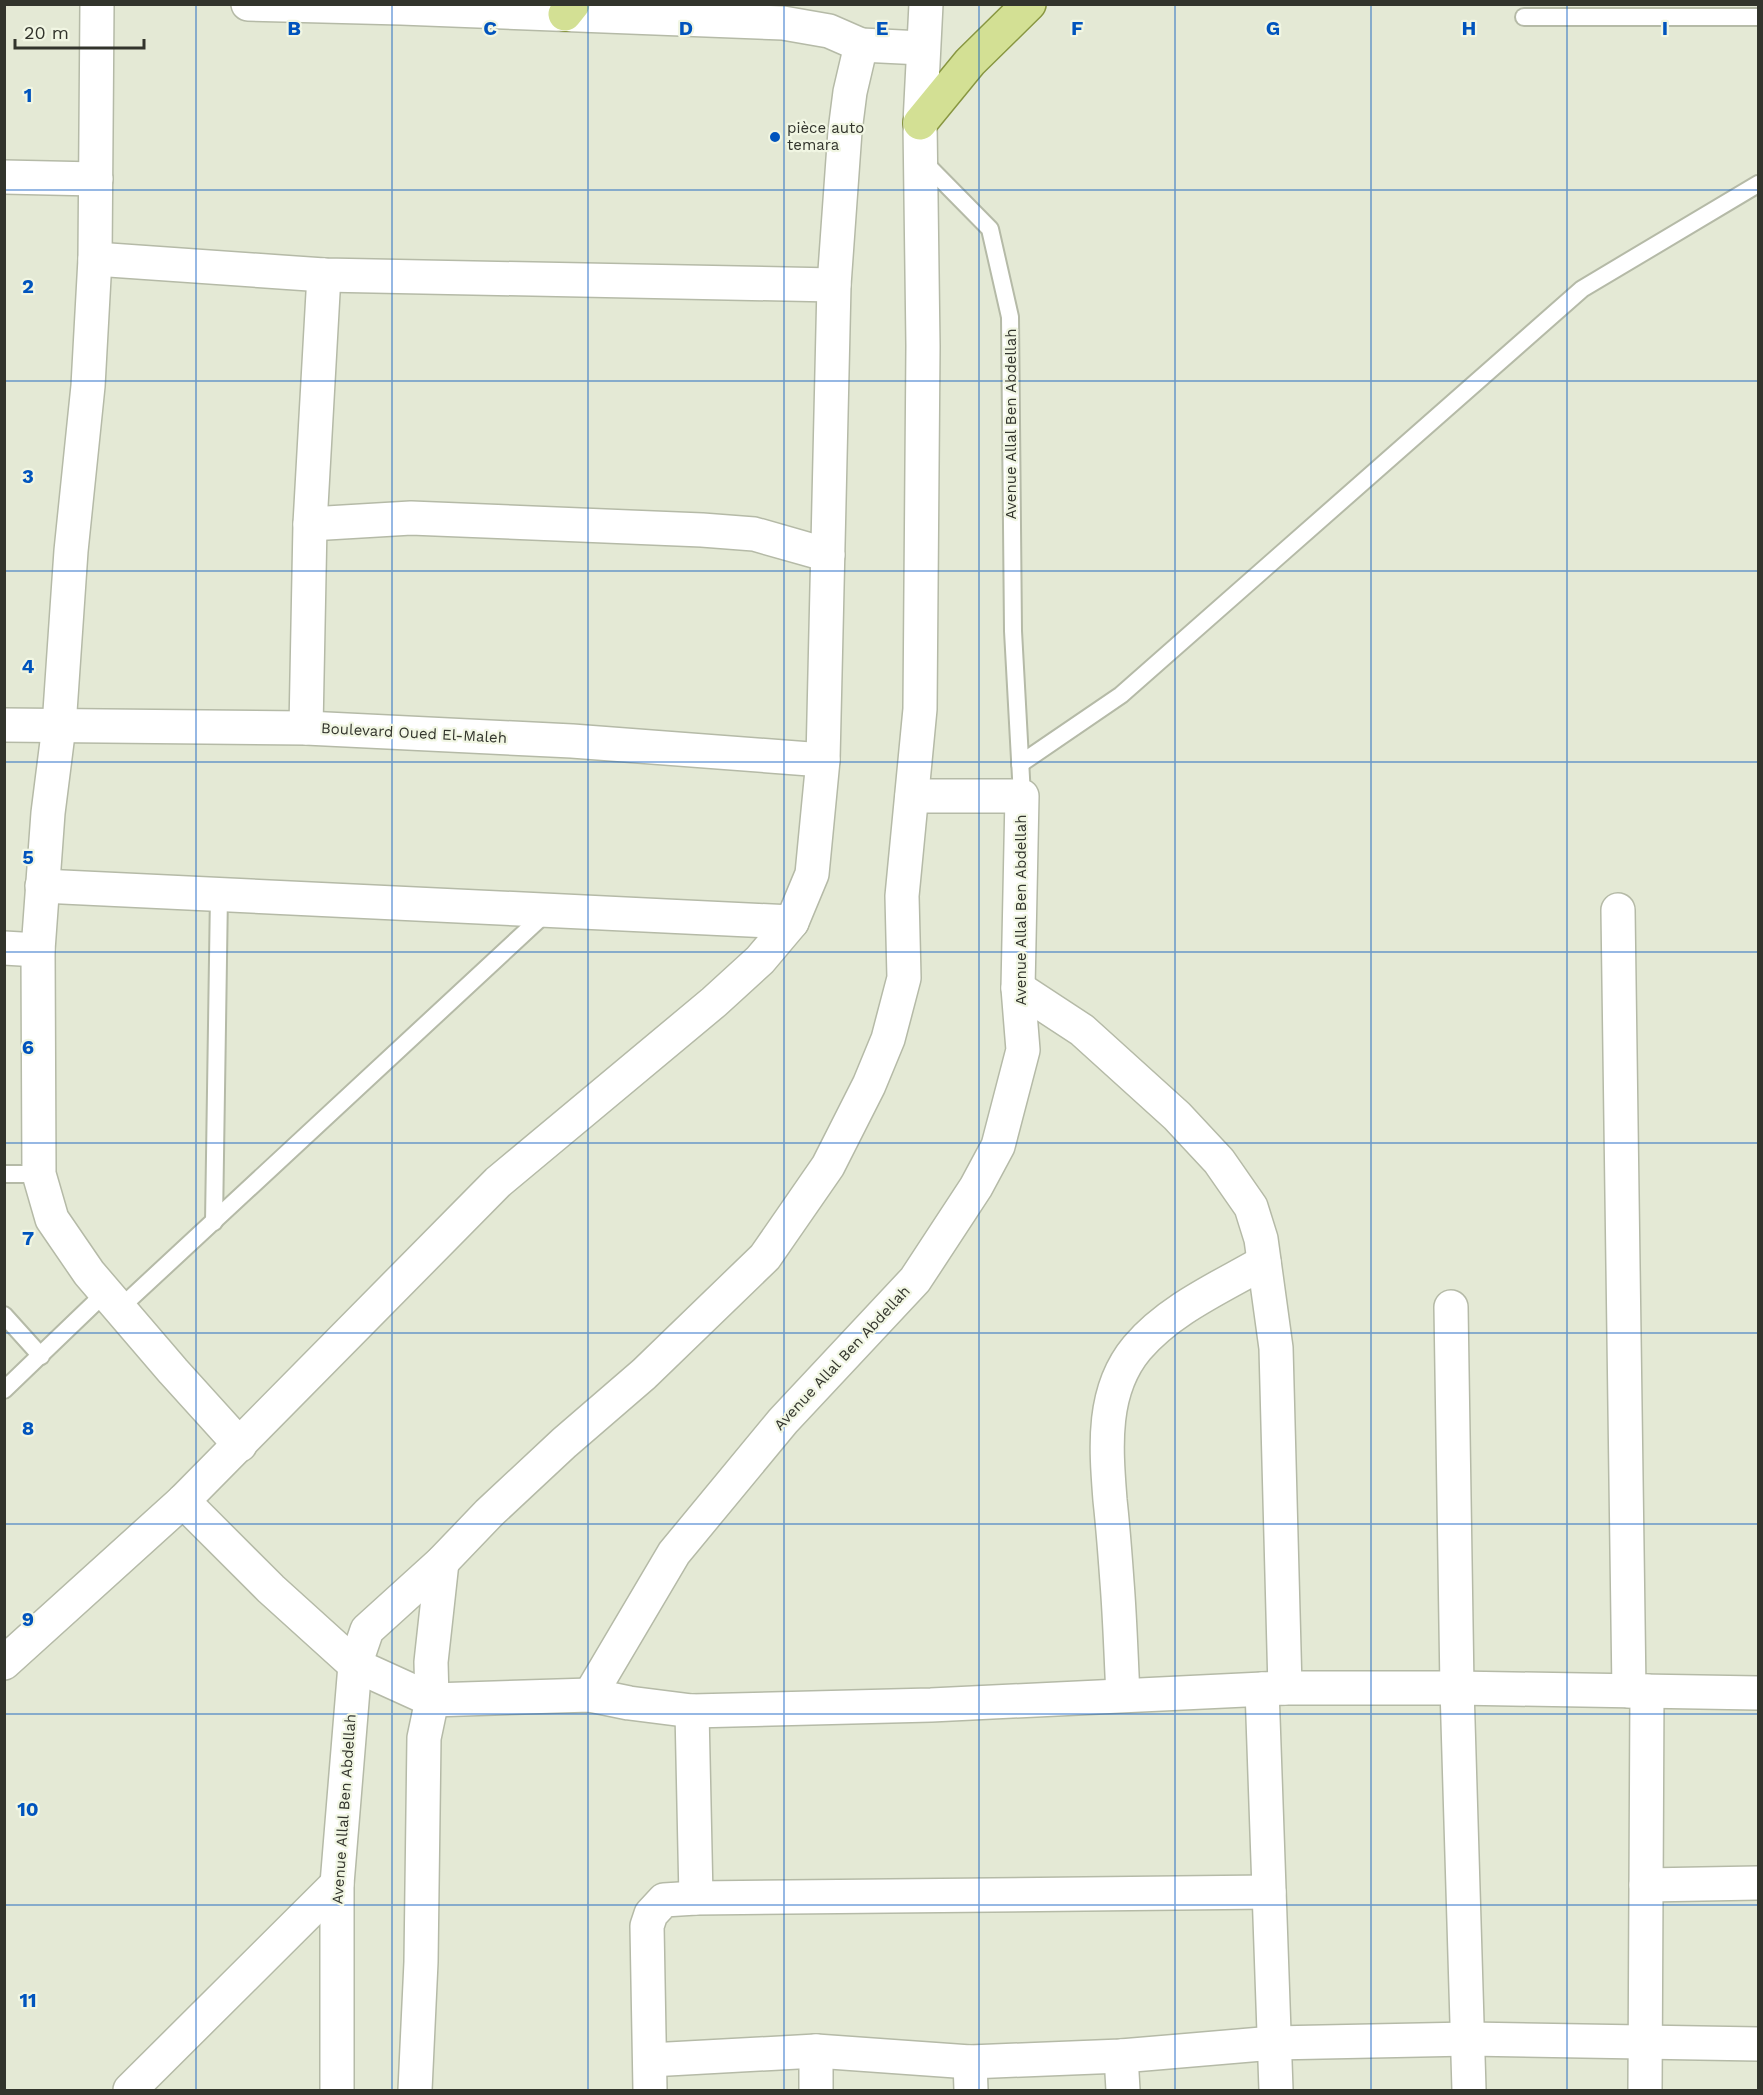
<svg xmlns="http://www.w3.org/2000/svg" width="1763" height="2095" font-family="'Work Sans',sans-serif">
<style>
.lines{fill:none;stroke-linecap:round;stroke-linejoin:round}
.service-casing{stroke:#b5baa7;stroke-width:20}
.minor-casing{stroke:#b5baa7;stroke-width:36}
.tertiary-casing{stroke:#b5baa7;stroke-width:36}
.primary-casing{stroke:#889641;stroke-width:36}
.service{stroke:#fff;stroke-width:16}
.minor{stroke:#fff;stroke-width:33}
.tertiary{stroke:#fff;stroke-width:33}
.primary{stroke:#d3e094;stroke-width:33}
.grid{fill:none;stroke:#0054bd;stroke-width:1.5;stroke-opacity:0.55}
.poi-dot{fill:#0054bd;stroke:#f1f6e3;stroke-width:2}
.labels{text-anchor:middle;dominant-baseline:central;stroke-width:4.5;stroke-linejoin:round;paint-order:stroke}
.poi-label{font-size:15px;fill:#32342c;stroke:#f1f6e3;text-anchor:start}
.street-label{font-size:15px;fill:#32342c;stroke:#f1f6e3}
.grid-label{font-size:20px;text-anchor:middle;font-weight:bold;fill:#0054bd;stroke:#f1f6e3;stroke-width:4.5;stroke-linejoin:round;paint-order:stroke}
</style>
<rect width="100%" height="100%" fill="#e4e9d5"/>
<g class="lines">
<defs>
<g id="service">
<path d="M1524,17H1758"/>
<path d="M923,161L990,229L1010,317L1013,631L1022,796"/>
<path d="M1020,764L1121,695L1582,289L1758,184"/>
<path d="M4,1174H39"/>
<path d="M214,1222L219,894"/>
<path d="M119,1309L547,912"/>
<path d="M4,1315L41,1356"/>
<path d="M4,1390L105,1293"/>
</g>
<g id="minor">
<path d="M97,4L95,259L88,386L71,551L59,726L48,813L38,950L39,1174L52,1219L89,1273L173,1371L240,1445"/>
<path d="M248,4L401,8L783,23L829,31L861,45"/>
<path d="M4,177L96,179"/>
<path d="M95,259L324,275L834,285"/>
<path d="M310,524L411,518L702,530L754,534L828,555"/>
<path d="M4,725L306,728L572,741L823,760"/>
<path d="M306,728L310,524L324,275"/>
<path d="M42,886L792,922"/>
<path d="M1618,910L1629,1691"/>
<path d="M4,948L38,950"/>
<path d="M1018,988L1082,1030L1177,1116L1219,1161L1251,1207L1261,1239L1276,1348L1285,1688"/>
<path d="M1451,1307L1457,1688L1469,2090"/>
<path d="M183,1501L271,1589L355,1665L432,1700L590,1695L629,1703L692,1711L931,1705L1285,1688H1457L1758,1693"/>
<path d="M4,1663L183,1501L498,1182L714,1002L760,960L792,922L812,874L823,760L834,285L845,131L850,92L861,45L922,48"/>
<path d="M1262,1689L1276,2090"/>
<path d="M590,1695L674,1553L783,1421L915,1280L976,1187L998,1146L1023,1050L1018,988L1022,796H912"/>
<path d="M1123,1695C1121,1657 1120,1619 1117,1582C1115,1554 1113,1527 1110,1500C1106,1448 1101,1391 1137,1348C1170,1309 1221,1287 1264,1262"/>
<path d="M692,1711L696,1898"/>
<path d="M1646,1885L1758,1883"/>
<path d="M816,2051V2090"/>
<path d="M1121,2056L1123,2090"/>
<path d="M650,2060L816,2051L970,2062L1121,2056L1274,2043L1469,2039L1758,2044"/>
<path d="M970,2062L971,2090"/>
<path d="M130,2090L337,1884"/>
<path d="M650,2090L647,1926L651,1914L664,1900L696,1898L1269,1892"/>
<path d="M1645,2090L1647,1691"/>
</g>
<g id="tertiary">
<path d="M337,2090V1884L355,1665L367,1630L442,1562L489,1513L564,1443L644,1374L765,1257L828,1166L869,1085L888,1039L904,978L902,896L920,709L923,346L920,123L926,4"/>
<path d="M415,2090L421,1962L424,1738L432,1700L431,1662L442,1562"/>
</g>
<g id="primary">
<path d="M565,14L573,4"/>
<path d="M920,123L970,62L1029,4"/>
</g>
</defs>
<use href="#service" class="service-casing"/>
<use href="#minor" class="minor-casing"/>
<use href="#tertiary" class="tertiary-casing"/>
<use href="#primary" class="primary-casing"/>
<use href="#service" class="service"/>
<use href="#minor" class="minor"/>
<use href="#tertiary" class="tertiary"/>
<use href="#primary" class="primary"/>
</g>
<path class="grid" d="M196,4V2090M392,4V2090M588,4V2090M784,4V2090M979,4V2090M1175,4V2090M1371,4V2090M1567,4V2090M4,190H1758M4,381H1758M4,571H1758M4,762H1758M4,952H1758M4,1143H1758M4,1333H1758M4,1524H1758M4,1714H1758M4,1905H1758"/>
<circle class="poi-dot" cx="775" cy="137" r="6"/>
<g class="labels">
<g class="poi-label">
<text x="787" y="128">pièce auto<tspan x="787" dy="17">temara</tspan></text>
</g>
<g class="street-label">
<text transform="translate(1011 424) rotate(-90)">Avenue Allal Ben Abdellah</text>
<text transform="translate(414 733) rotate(3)">Boulevard Oued El-Maleh</text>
<text transform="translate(1021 910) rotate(-90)">Avenue Allal Ben Abdellah</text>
<text transform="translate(842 1358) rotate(-47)">Avenue Allal Ben Abdellah</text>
<text transform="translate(344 1809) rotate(-86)">Avenue Allal Ben Abdellah</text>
</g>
</g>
<g class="grid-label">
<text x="294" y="35">B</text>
<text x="490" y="35">C</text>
<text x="686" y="35">D</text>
<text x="882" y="35">E</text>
<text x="1077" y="35">F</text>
<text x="1273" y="35">G</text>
<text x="1469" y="35">H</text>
<text x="1665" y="35">I</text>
<text x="28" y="102">1</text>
<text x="28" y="293">2</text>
<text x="28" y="483">3</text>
<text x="28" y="673">4</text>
<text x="28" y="864">5</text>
<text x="28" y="1054">6</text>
<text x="28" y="1245">7</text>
<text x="28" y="1435">8</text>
<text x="28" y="1626">9</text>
<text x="28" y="1816">10</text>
<text x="28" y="2007">11</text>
</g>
<rect width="1763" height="2095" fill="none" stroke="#32342c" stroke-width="12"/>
<path d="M15 39v9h129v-9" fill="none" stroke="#32342c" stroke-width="3"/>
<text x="24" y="39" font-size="18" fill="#32342c" stroke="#f1f6e3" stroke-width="4.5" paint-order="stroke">20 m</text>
</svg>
